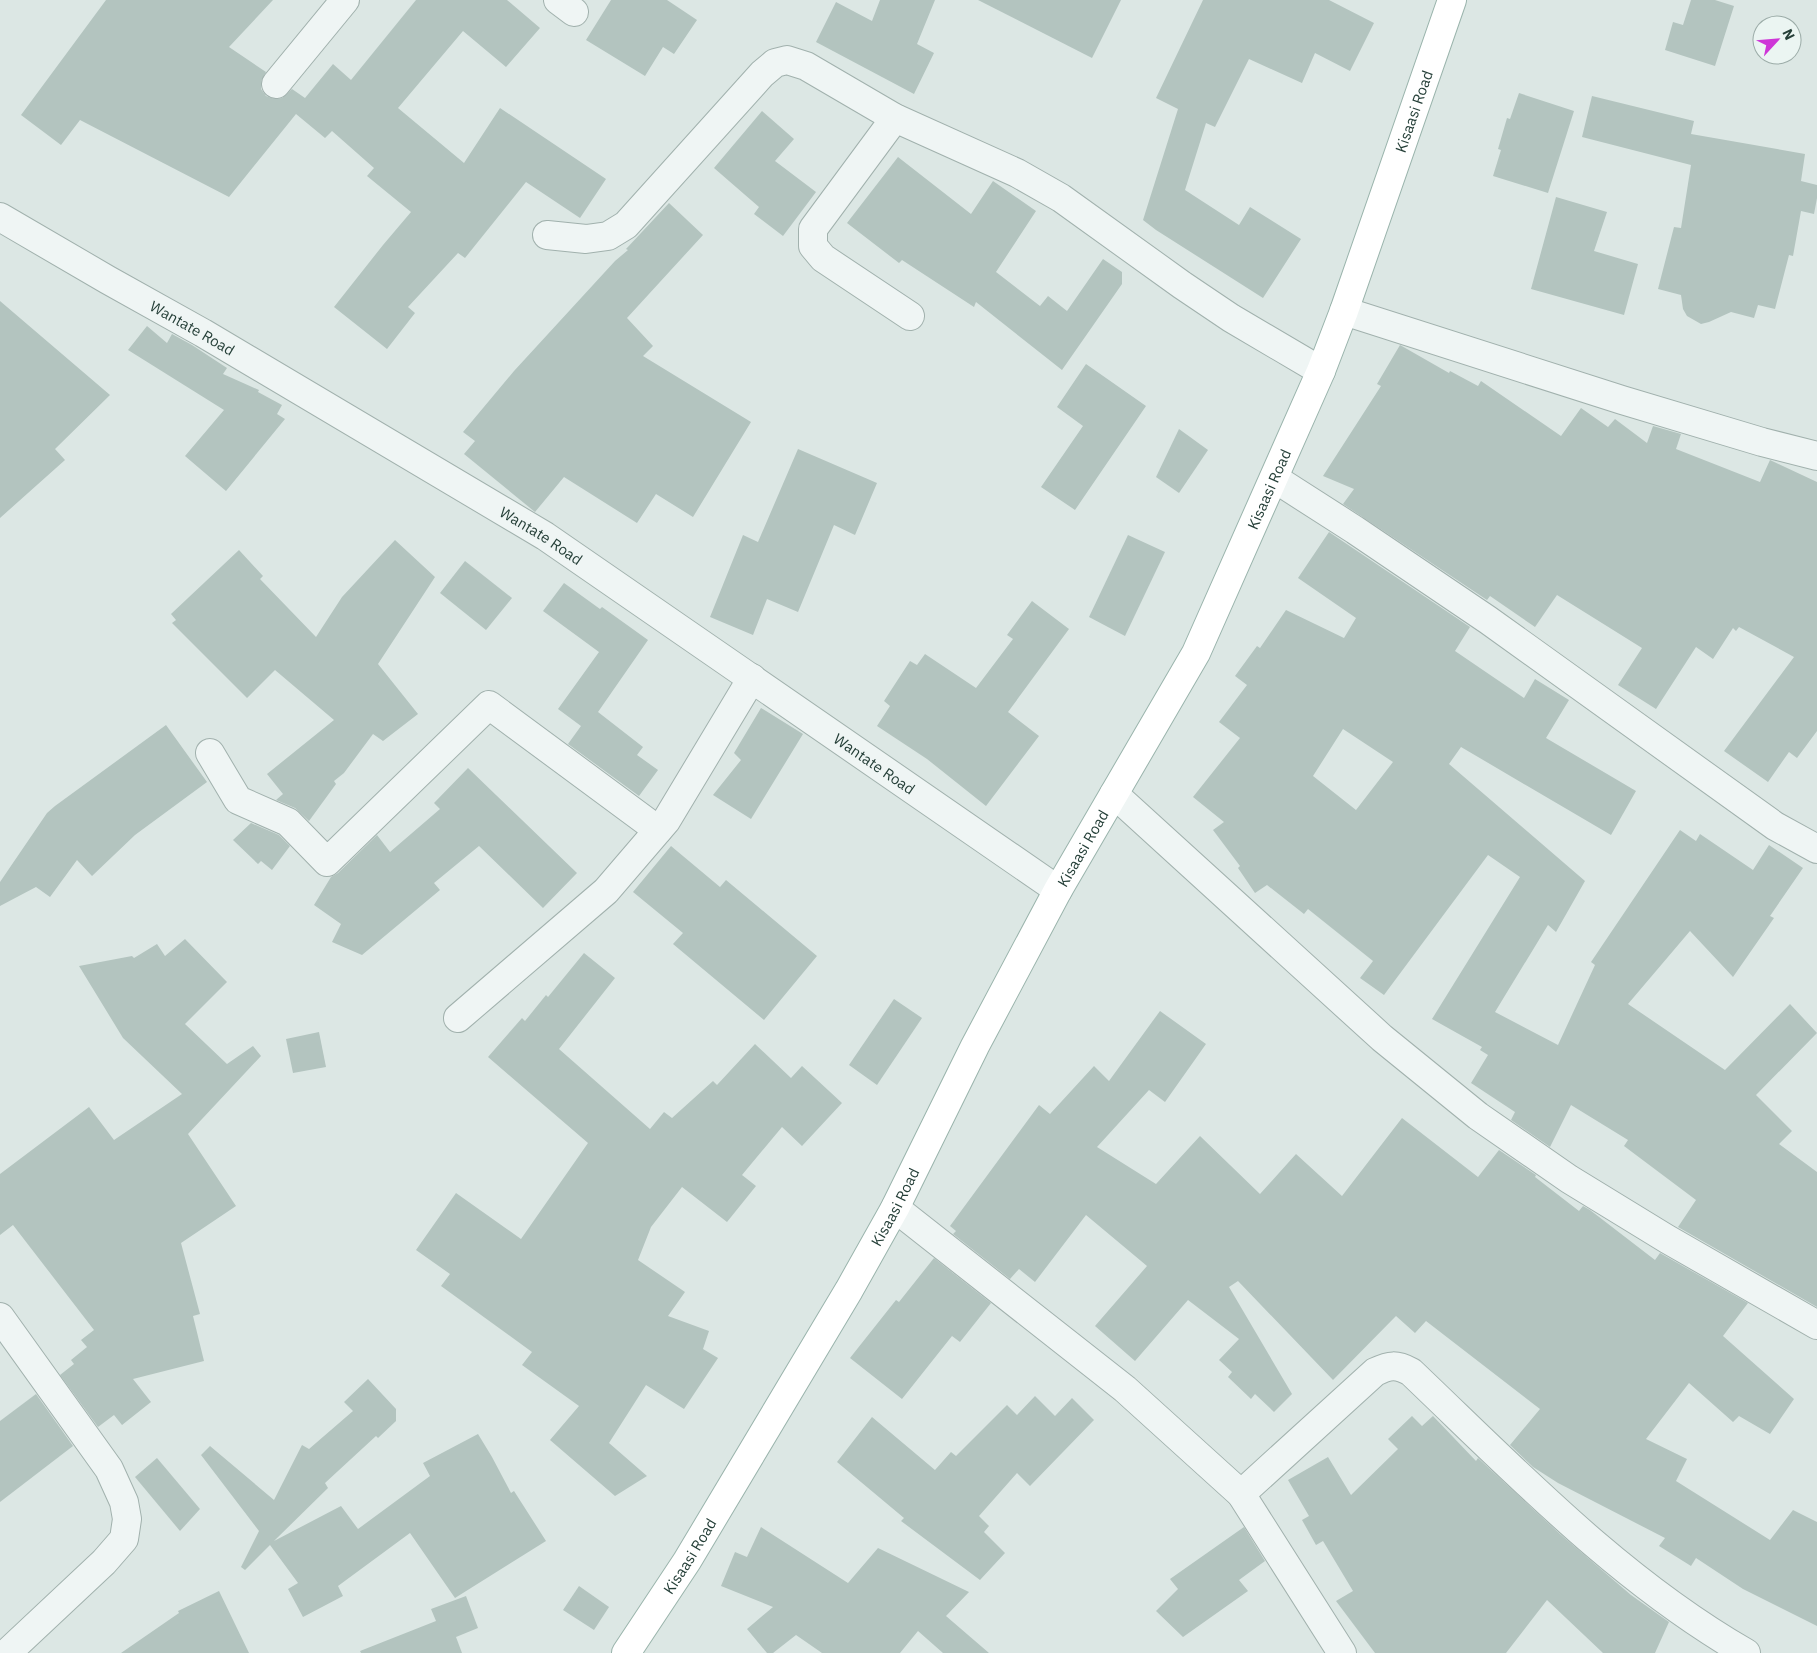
<svg xmlns="http://www.w3.org/2000/svg" width="1817" height="1653" font-family="'IBM Plex Sans',sans-serif">
<style>
.building{fill:#b3c4bf;fill-rule:evenodd}
.lines{fill:none;stroke-linecap:round;stroke-linejoin:round}
.minor-casing{stroke:#a1b1ad;stroke-width:30}
.major-casing{stroke:#9ab4ac;stroke-width:30}
.minor{stroke:#eff5f4;stroke-width:28}
.major{stroke:#fff;stroke-width:28}
.labels{text-anchor:middle;dominant-baseline:central;stroke-width:4;stroke-linejoin:round;paint-order:stroke}
.street-label{font-size:15px;fill:#253f38;stroke:#ebf5f2}
</style>
<rect width="100%" height="100%" fill="#dce7e4"/>
<g class="building">
<path d="M106,0H273L229,47L266,72L261,81V89L266,96L274,99L282,98L292,89L305,98L333,64L351,80L416,0H507L540,28L506,67L463,31L398,108L464,163L500,108L606,179L580,218L526,182L465,258L458,253L408,307L415,313L387,349L334,307L383,245L411,212L367,176L374,168L332,131L325,138L296,114L229,197L80,120L61,145L21,115Z"/>
<path d="M611,0H667L697,20L674,54L663,47L645,76L586,40Z"/>
<path d="M880,0H935L917,44L934,53L914,94L816,42L836,2L872,21Z"/>
<path d="M978,0H1121L1092,58Z"/>
<path d="M1203,0H1329L1374,23L1350,71L1315,53L1302,83L1249,59L1215,127L1206,123L1185,190L1239,225L1250,207L1301,239L1263,298L1156,230L1143,220L1178,109L1156,98Z"/>
<path d="M1691,0H1715L1734,6L1715,66L1665,50L1673,22L1683,25Z"/>
<path d="M1519,93L1574,111L1548,193L1493,176L1501,150L1498,149L1507,118L1510,119Z"/>
<path d="M1592,96L1694,121L1691,134L1805,154L1801,181L1817,185V198L1814,214L1801,211L1793,256L1789,255L1775,309L1758,305L1754,318L1731,312L1709,322L1701,324L1687,316L1683,309L1681,295L1658,289L1674,227L1681,228L1691,165L1582,137Z"/>
<path d="M762,111L794,139L775,161L816,192L783,236L754,214L759,207L714,168Z"/>
<path d="M898,157L971,214L993,181L1036,211L996,272L1040,306L1048,296L1067,311L1103,259L1122,272V284L1062,370L976,302L974,307L902,260L899,263L847,223Z"/>
<path d="M1556,197L1607,212L1594,251L1638,264L1624,315L1531,289Z"/>
<path d="M669,203L703,235L627,318L653,346L643,356L751,422L693,517L656,494L637,523L564,477L535,512L464,454L475,441L463,432L514,371L615,261L628,250L626,249Z"/>
<path d="M0,301L110,395L55,449L65,460L0,518Z"/>
<path d="M147,326L167,343L172,334L192,345L227,368L223,374L259,390L258,392L282,405L277,414L285,419L226,491L185,456L224,410L128,350Z"/>
<path d="M1400,345L1449,373L1450,371L1478,386L1481,381L1561,436L1581,408L1608,427L1615,419L1647,443L1653,426L1681,434L1676,449L1760,482L1770,460L1817,482V731L1797,758L1789,752L1768,782L1724,751L1794,657L1739,627L1736,631L1733,628L1713,659L1696,647L1656,709L1618,685L1642,648L1557,595L1535,627L1490,596L1487,600L1343,504L1354,489L1323,476L1381,386L1377,384Z"/>
<path d="M1086,364L1146,406L1075,510L1041,487L1083,426L1057,407Z"/>
<path d="M1179,429L1208,450L1179,493L1156,477Z"/>
<path d="M798,449L877,483L855,535L834,525L798,612L767,599L753,635L710,617L743,535L758,542Z"/>
<path d="M1329,532L1470,627L1455,651L1524,698L1535,679L1569,700L1546,738L1636,791L1611,835L1461,747L1449,764L1585,881L1556,932L1548,925L1495,1012L1558,1045L1595,965L1591,962L1680,830L1696,841L1700,834L1753,870L1769,845L1803,868L1770,916L1774,918L1733,977L1690,931L1628,1004L1725,1070L1790,1004L1817,1033L1756,1095L1792,1131L1779,1144L1817,1172V1307L1678,1227L1696,1200L1624,1146L1628,1140L1571,1105L1550,1147L1511,1120L1515,1112L1471,1083L1488,1055L1480,1050L1482,1047L1432,1019L1520,877L1488,855L1384,995L1360,978L1373,961L1308,909L1304,914L1267,885L1255,893L1238,868L1240,866L1213,830L1224,822L1193,797L1240,738L1219,722L1247,685L1235,676L1257,646L1260,648L1286,610L1344,638L1356,618L1298,578ZM1343,729L1393,762L1356,810L1313,776Z"/>
<path d="M1128,535L1165,552L1125,636L1089,617Z"/>
<path d="M395,540L435,577L378,664L418,714L383,741L373,734L344,773L334,781L336,784L309,821L295,808L276,800L283,794L267,774L334,720L275,670L247,698L172,623L176,620L171,614L239,550L263,576L260,579L316,637L342,597Z"/>
<path d="M465,561L512,598L486,630L440,593Z"/>
<path d="M564,583L600,609L602,607L648,640L598,712L643,747L637,755L658,770L639,796L568,744L581,726L558,709L599,652L543,611Z"/>
<path d="M1032,601L1069,629L1008,712L1039,736L986,806L927,759L877,726L890,706L884,701L910,661L917,665L925,654L976,688L1013,639L1007,635Z"/>
<path d="M761,708L803,734L751,819L713,795L741,760L734,753Z"/>
<path d="M166,725L207,782L135,835L92,876L77,860L50,897L36,887L0,906V882L47,813L55,806Z"/>
<path d="M468,768L577,873L543,908L479,846L434,883L440,890L362,955L332,942L341,924L314,905L331,877L338,873L377,835L390,852L440,809L434,803Z"/>
<path d="M251,823L279,835L290,846L272,870L261,861L258,864L233,840Z"/>
<path d="M671,846L720,887L726,880L817,956L764,1020L673,944L683,933L633,892Z"/>
<path d="M185,939L227,982L185,1024L227,1064L253,1046L261,1056L188,1134L236,1206L181,1243L200,1314L193,1316L204,1361L133,1379L151,1402L122,1425L114,1415L98,1427L60,1375L74,1364L71,1360L87,1347L81,1340L94,1330L13,1225L0,1235V1174L89,1107L114,1140L182,1094L123,1038L79,966L132,956L134,958L157,944L165,956Z"/>
<path d="M584,953L615,978L559,1049L650,1129L664,1112L672,1118L713,1081L717,1085L755,1044L791,1078L802,1066L842,1103L802,1146L782,1127L742,1175L756,1186L727,1222L682,1187L651,1227L638,1260L685,1292L668,1316L709,1331L703,1349L718,1358L684,1409L646,1385L609,1443L647,1476L615,1496L550,1440L579,1406L522,1365L532,1352L441,1286L450,1274L416,1250L456,1193L521,1239L588,1143L488,1057L522,1018L525,1021L546,995L548,997Z"/>
<path d="M894,999L922,1018L877,1085L849,1065Z"/>
<path d="M1160,1011L1206,1044L1165,1102L1149,1090L1097,1147L1156,1184L1200,1136L1260,1194L1296,1154L1342,1196L1402,1118L1478,1177L1499,1150L1536,1175L1535,1177L1579,1211L1583,1206L1590,1210L1655,1260L1660,1253L1748,1303L1723,1336L1794,1399L1770,1434L1739,1416L1733,1422L1689,1383L1646,1439L1687,1459L1676,1481L1770,1540L1793,1510L1817,1522V1626L1743,1589L1696,1558L1691,1566L1659,1546L1665,1538L1558,1483L1533,1467L1510,1445L1540,1409L1426,1321L1415,1333L1396,1316L1333,1380L1238,1281L1229,1287L1292,1394L1274,1412L1255,1394L1251,1399L1228,1377L1232,1372L1219,1360L1239,1339L1188,1300L1135,1361L1095,1326L1147,1266L1086,1215L1035,1282L1019,1269L1010,1279L953,1234L956,1231L950,1226L1039,1105L1050,1114L1094,1066L1109,1081Z"/>
<path d="M319,1032L326,1067L293,1073L286,1039Z"/>
<path d="M934,1258L991,1303L960,1342L952,1336L902,1399L850,1358L896,1300L899,1302Z"/>
<path d="M368,1379L396,1409V1421L378,1438L376,1436L325,1483L328,1488L274,1541L341,1506L358,1529L430,1476L423,1463L478,1434L492,1457L511,1493L514,1491L546,1541L455,1598L410,1533L338,1586L343,1596L303,1617L288,1589L298,1583L270,1545L245,1570L241,1567L259,1531L201,1455L210,1446L274,1500L302,1445L309,1449L353,1411L344,1402Z"/>
<path d="M36,1394L73,1446L0,1502V1421Z"/>
<path d="M1035,1396L1055,1416L1072,1398L1094,1420L1030,1486L1017,1473L979,1516L989,1526L984,1532L1005,1553L980,1580L901,1521L904,1518L837,1462L872,1417L935,1470L951,1452L956,1456L1007,1405L1017,1415Z"/>
<path d="M1412,1416L1422,1426L1433,1416L1476,1461L1478,1458L1560,1534L1631,1595L1669,1622L1655,1653H1603L1547,1600L1506,1653H1375L1336,1601L1353,1591L1323,1541L1316,1545L1302,1520L1309,1516L1288,1480L1328,1457L1351,1495L1398,1449L1388,1439Z"/>
<path d="M157,1458L200,1509L180,1531L135,1477Z"/>
<path d="M761,1527L848,1583L878,1548L969,1592L946,1616L989,1653H943L918,1631L900,1653H822L796,1635L773,1653H767L747,1629L773,1607L721,1586L735,1552L747,1557Z"/>
<path d="M1244,1527L1265,1561L1239,1580L1248,1591L1183,1637L1156,1611L1178,1589L1170,1579Z"/>
<path d="M579,1586L609,1607L594,1630L563,1610Z"/>
<path d="M219,1591L249,1653H121L179,1613L178,1611Z"/>
<path d="M466,1596L478,1628L456,1637L462,1653H361L360,1651L436,1621L431,1609Z"/>
</g>
<g class="lines">
<defs>
<g id="minor">
<path d="M558,0L574,12"/>
<path d="M276,84L345,0"/>
<path d="M895,118L813,229V246L823,258L910,316"/>
<path id="s1" d="M0,217L108,280L203,333L545,536L1058,890"/>
<path d="M547,235L586,239L608,236L626,225L762,74L775,63L787,60L806,66L895,118L1017,173L1061,198L1182,285L1231,318L1321,371"/>
<path d="M1344,311L1622,400L1762,442L1817,456"/>
<path d="M1274,478L1355,530L1488,620L1775,826L1817,849"/>
<path d="M210,753L238,800L288,822L327,862L489,705L658,830"/>
<path d="M1114,794L1382,1038L1478,1116L1569,1179L1667,1239L1817,1325"/>
<path d="M458,1018L606,891L666,821L752,678"/>
<path d="M895,1208L1125,1389L1241,1494L1342,1653"/>
<path d="M0,1317L109,1469L124,1502L127,1519L124,1539L104,1562L7,1653"/>
<path d="M1241,1494L1375,1372C1390,1365 1396,1364 1411,1372C1516,1472 1619,1580 1746,1653"/>
</g>
<g id="major">
<path id="s2" d="M626,1653L687,1561L849,1290L895,1208L975,1046L1058,890L1196,653L1321,371L1344,311L1452,0"/>
</g>
</defs>
<use href="#minor" class="minor-casing"/>
<use href="#major" class="major-casing"/>
<use href="#minor" class="minor"/>
<use href="#major" class="major"/>
</g>
<g class="labels">
<g class="street-label">
<text stroke="none"><textPath href="#s2" startOffset="1736">Kisaasi Road</textPath></text>
<text stroke="none"><textPath href="#s1" startOffset="222">Wantate Road</textPath></text>
<text stroke="none"><textPath href="#s2" startOffset="1331">Kisaasi Road</textPath></text>
<text stroke="none"><textPath href="#s1" startOffset="628">Wantate Road</textPath></text>
<text stroke="none"><textPath href="#s1" startOffset="1032">Wantate Road</textPath></text>
<text stroke="none"><textPath href="#s2" startOffset="926">Kisaasi Road</textPath></text>
<text stroke="none"><textPath href="#s2" startOffset="521">Kisaasi Road</textPath></text>
<text stroke="none"><textPath href="#s2" startOffset="116">Kisaasi Road</textPath></text>
</g>
</g>
<g transform="translate(1777 40) rotate(64)"><circle r="24" fill="#ebf5f2" stroke="#9caca8"/>
<path d="M0-4L9 19L0 12L-9 19Z" fill="#ce36d7"/>
<text y="-8" font-size="14" font-weight="bold" text-anchor="middle" fill="#253f38">N</text>
</g>
</svg>
